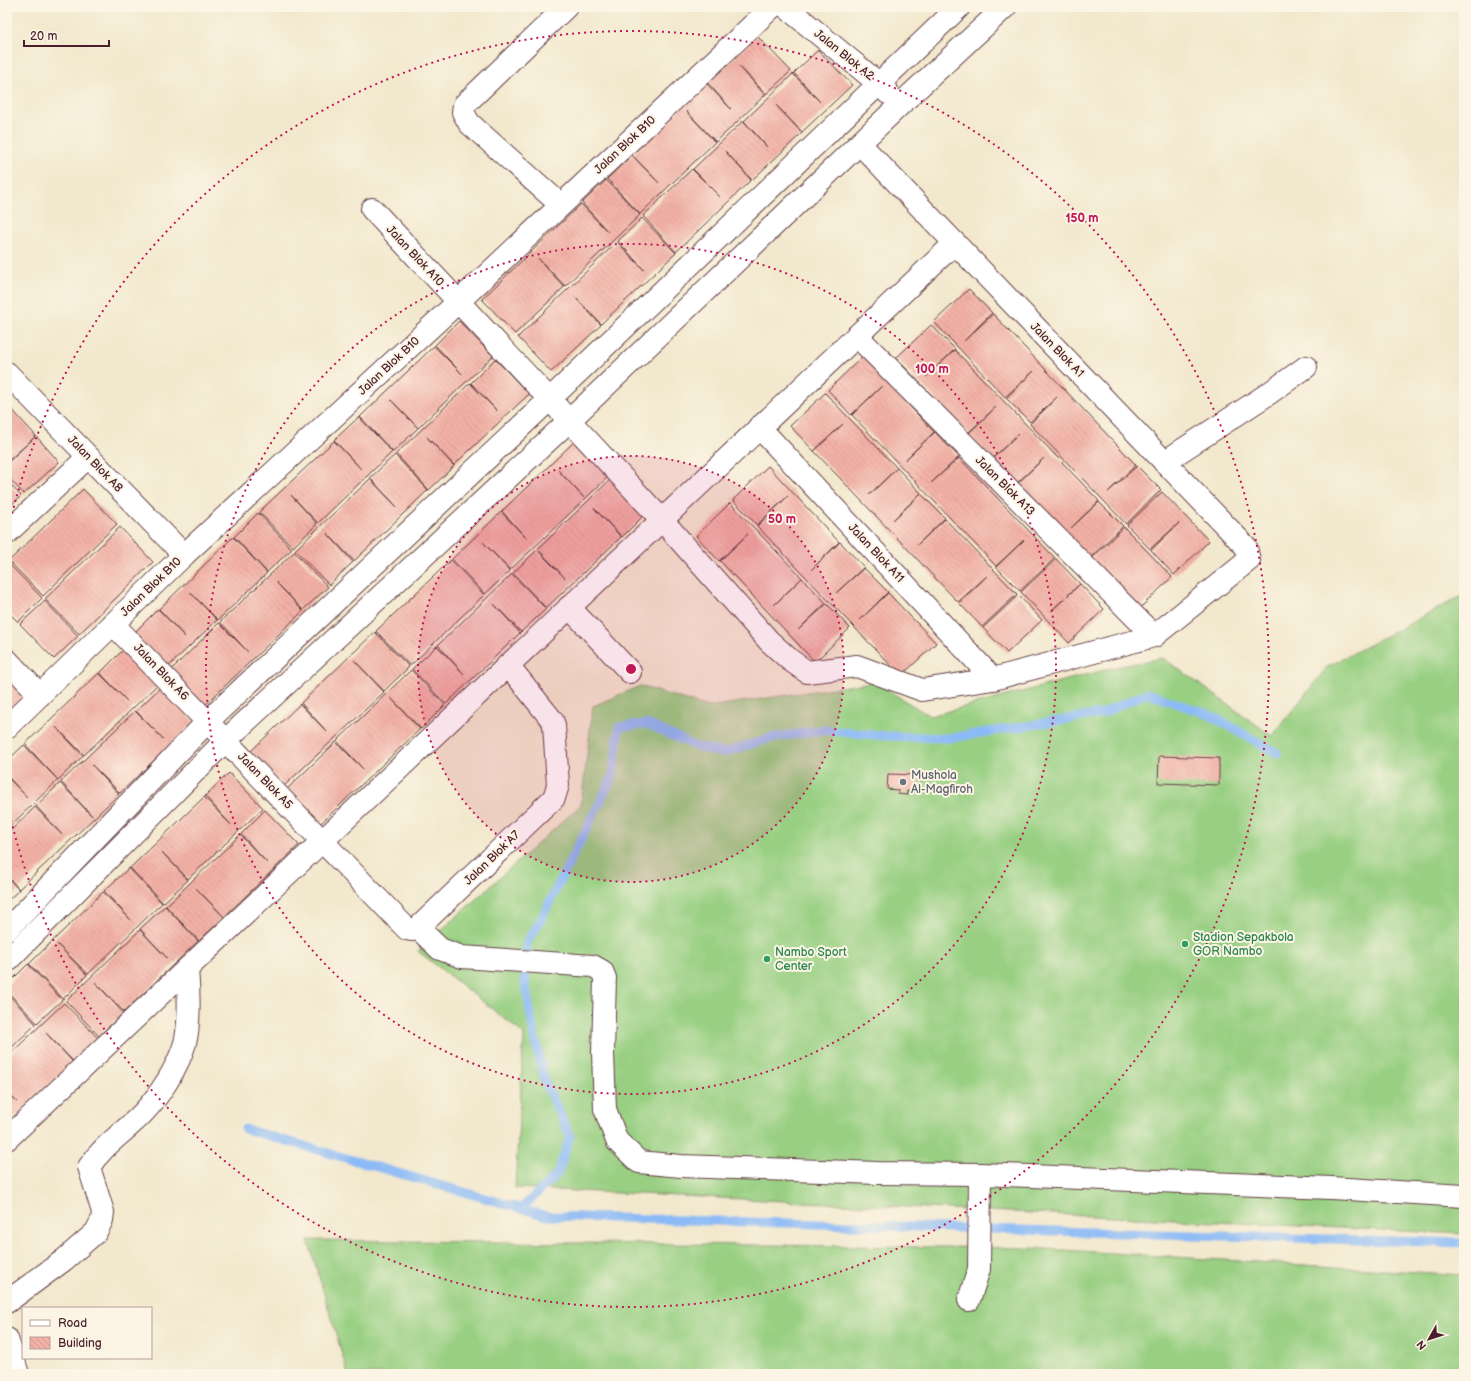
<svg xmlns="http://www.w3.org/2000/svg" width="1471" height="1381" font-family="'Balsamiq Sans',sans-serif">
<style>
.grass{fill:#98cf82;stroke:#717756}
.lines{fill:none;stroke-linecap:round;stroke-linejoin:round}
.stream{stroke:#8bbaf6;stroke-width:9}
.building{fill:url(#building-back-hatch)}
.street-casing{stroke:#633d43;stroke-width:24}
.street{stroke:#fff;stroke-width:22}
.ring{fill:none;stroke:#c2185b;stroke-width:2;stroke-dasharray:2 4}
.worship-dot{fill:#6b7280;stroke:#fcf5e5;stroke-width:1.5}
.leisure-dot{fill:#2e9e5b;stroke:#fcf5e5;stroke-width:1.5}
.labels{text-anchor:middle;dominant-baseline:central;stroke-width:4;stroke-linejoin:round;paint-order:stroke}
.street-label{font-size:12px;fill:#4a1f2b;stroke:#fcf5e5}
.worship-label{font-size:12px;fill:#5b616d;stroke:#fcf5e5;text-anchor:start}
.leisure-label{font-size:12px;fill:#27864d;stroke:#fcf5e5;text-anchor:start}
.centre{fill:#c2185b;stroke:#fcf5e5;stroke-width:2}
.ring-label{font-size:12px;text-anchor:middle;font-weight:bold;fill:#c2185b;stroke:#fcf5e5;stroke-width:4;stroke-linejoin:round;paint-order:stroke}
</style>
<defs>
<pattern id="building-back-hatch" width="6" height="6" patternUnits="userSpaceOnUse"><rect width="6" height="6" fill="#f3b1a6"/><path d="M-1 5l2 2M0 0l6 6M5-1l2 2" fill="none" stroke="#d2988f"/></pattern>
</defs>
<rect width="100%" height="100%" fill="#fcf5e5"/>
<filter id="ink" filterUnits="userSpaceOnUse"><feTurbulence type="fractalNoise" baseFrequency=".025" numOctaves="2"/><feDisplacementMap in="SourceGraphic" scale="8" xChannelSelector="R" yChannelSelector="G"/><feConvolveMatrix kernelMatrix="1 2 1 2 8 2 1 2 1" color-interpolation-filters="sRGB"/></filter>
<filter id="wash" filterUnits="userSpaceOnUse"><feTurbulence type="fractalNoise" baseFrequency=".012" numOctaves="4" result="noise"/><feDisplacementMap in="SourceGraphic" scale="16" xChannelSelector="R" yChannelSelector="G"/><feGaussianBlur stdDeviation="0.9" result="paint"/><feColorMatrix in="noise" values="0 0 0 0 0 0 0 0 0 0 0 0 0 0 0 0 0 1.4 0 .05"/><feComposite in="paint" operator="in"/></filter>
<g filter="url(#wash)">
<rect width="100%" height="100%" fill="#f2e8cd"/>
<g class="grass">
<path d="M1464,595V1234L515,1188L524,1034L418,951L581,805L593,706L640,686L708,707L874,682L930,716L1116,667L1163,658L1272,736L1327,667Z"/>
<path d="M308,1240L1031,1248L1464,1275V1374H348Z"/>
</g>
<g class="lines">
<g class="stream">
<path d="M245,1129L547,1216L1464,1243"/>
<path d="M521,1209L558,1173L570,1136L545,1082L533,1029L525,981L527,942L539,923L613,776L619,727L647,724L697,747L723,753L770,738L823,730L886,736L950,738L1101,714L1147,693L1210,715L1277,753"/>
</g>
</g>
<g id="blocks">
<g class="building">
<path d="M757,36L791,71L766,94L739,66L765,95L716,142L686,111L715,142L640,214L607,179L632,155L659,183L632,155L706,83L731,109L708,83Z"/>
<path d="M818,50L852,85L802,132L775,104L802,133L752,180L725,151L751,180L676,252L643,216L692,169L720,197L693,169L743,121L767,147L744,121L793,74L820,102L794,73Z"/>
<path d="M606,180L640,215L565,286L538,258L564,287L515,334L482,299L581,204L608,232L582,203Z"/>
<path d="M642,218L676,253L601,324L574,296L601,325L551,372L518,337L617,242L644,270L618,241Z"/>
<path d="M969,289L992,313L964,341L993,314L1136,465L1108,492L1137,466L1161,490L1126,524L1030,424L1057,397L1030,422L1006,398L1034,371L1005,397L934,322Z"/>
<path d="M459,321L493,356L418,428L391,400L418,428L393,452L360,417L434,346L462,374L435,345Z"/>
<path d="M931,325L955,349L926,377L955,350L1099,501L1071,528L1099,502L1123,526L1088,560L1016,485L1044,458L1016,484L992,459L1018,434L992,459L968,434L996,407L968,433L896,358Z"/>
<path d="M863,356L934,432L905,460L935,432L959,457L931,483L959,458L1055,558L1020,591L996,567L1024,540L996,566L852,415L882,386L851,415L828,390Z"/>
<path d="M495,359L529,394L454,465L427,437L454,466L429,490L396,454L470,383L497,411L471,383Z"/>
<path d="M825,393L897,468L869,495L897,468L921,493L893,520L921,494L945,518L917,545L945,519L1017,594L982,627L959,603L987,576L958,602L814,451L843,424L814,451L790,426Z"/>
<path d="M7,404L36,436L7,462Z"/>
<path d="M359,417L392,452L318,523L291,495L317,524L293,547L259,512L334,441L361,469L334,440Z"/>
<path d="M36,436L59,462L24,494L7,476V463Z"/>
<path d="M576,440L610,475L585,499L558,470L585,499L510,570L483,542L510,571L485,594L452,559L501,512L528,540L502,511Z"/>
<path d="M395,455L428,490L354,561L327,533L353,562L329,585L295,550L370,479L397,507L370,478Z"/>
<path d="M768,466L839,542L811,570L840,542L864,567L836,593L864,568L888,592L860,620L888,593L936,643L901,676L757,526L788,496L757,525L733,500Z"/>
<path d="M612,478L646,513L622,537L594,508L621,537L546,608L513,573L537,550L565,578L538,549Z"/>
<path d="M7,481L21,496L7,509Z"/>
<path d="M83,489L117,524L43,596L9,561Z"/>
<path d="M1162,492L1209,541L1174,575L1151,550L1179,523L1150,549L1127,525Z"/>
<path d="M730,503L802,578L774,605L802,578L826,603L798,630L827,604L850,628L815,662L720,561L748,534L719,561L696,536Z"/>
<path d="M258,513L292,549L267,572L234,537Z"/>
<path d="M120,527L153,562L79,634L45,599Z"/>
<path d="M1124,527L1172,577L1137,611L1089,561Z"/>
<path d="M233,537L267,573L218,620L190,592L217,620L167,668L134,633L158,609L185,637L159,609Z"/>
<path d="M294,552L328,587L303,610L276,582L303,611L204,706L170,671L219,623L248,652L220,622Z"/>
<path d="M1056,559L1080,584L1051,611L1080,584L1104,609L1069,643L1021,592Z"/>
<path d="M451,560L484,595L410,666L376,631Z"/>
<path d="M8,563L42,598L18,622L7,611V564Z"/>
<path d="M512,574L546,609L521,632L494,604L520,633L446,704L412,669L437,646L464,674L438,645Z"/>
<path d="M1018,595L1042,620L1007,653L983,628Z"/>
<path d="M45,601L78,636L54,659L20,624Z"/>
<path d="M375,632L409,667L384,691L354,660L384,692L284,786L251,751L300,704L327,732L301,703Z"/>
<path d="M124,649L158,684L84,755L56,727L83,756L58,780L25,744L99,673L127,701L100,673Z"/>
<path d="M7,670L29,693L7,714Z"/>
<path d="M411,670L445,705L421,729L391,698L420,729L320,824L287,789L336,742L364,770L337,741Z"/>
<path d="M161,687L194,722L120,793L92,765L119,794L94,818L61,782L135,711L163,739L136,711Z"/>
<path d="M24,745L58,780L7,829V777L27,797L7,776V761Z"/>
<path d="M1159,756L1219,758V785L1158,783Z"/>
<path d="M229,773L263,808L188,879L161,851L188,880L163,903L130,868L204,797L231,825L205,796Z"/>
<path d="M888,774L920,775L919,792L907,791V795L898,794V790L887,789Z"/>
<path d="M60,783L94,818L19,889L7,876V834L35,807L62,835L36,806Z"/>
<path d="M265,810L299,845L224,917L196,888L224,917L199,941L166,906L240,835L267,863L241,834Z"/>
<path d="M129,868L162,903L88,974L57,944L87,975L63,999L29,964L103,892L131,920L104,891Z"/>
<path d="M7,877L19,890L7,901Z"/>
<path d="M165,906L198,941L124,1012L95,982L123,1013L99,1036L66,1001L140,930L167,958L140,929Z"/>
<path d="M28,964L62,1000L37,1023L7,991V985Z"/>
<path d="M7,993L36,1024L7,1052Z"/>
<path d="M64,1003L98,1038L73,1061L46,1033L73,1062L7,1124V1093L17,1102L7,1092V1057Z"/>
</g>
</g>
</g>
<g filter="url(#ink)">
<use href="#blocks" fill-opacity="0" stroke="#633d43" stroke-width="1"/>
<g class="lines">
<defs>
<g id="street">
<path d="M786,7L878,83L888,93"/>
<path d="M561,205L469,123L463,112L464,105L566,7"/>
<path d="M372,209L662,520L769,641L790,660L807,672L857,666L922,690L993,679L1154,636L1249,560L1246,547L860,144"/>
<path d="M857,336L1154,636"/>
<path d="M7,373L184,555"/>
<path d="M759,427L993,679"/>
<path d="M1164,462L1268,394L1306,367"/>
<path d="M7,533L88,457"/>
<path d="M569,607L630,672"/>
<path d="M113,624L407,929C411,930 414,931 418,928L554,798L558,785L554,725L552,720L508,665"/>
<path d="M7,660L40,695"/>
<path d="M7,727L184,555L458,302L772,7"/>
<path d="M418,928L440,949L462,957L593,966L602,971L605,978L603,1053L605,1109L617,1141L639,1162L681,1166L878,1173L980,1174L1331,1188L1464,1196"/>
<path d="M7,930L208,721L550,399L959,7"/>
<path d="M7,961L226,740L570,420L905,100L1005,7"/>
<path d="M7,1139L955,243"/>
<path d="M969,1300L979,1269L980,1174"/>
<path d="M7,1302L64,1260L96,1232L102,1220L103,1212L89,1167C103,1145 125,1132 143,1113C160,1095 178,1067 185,1043C190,1024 189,989 187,969"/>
<path d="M7,1339L18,1374"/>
</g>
</defs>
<use href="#street" class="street-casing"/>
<use href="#street" class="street"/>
</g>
</g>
<circle cx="631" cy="669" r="213" fill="#c2185b" fill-opacity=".12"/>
<g class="ring">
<circle cx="631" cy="669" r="213"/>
<circle cx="631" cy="669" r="425"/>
<path d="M8 531A638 638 0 1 1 8 807"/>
</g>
<circle class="worship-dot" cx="903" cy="782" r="4"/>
<g class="leisure-dot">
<circle cx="1185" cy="944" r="4"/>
<circle cx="767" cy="959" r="4"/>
</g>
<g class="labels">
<g class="street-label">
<text transform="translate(844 55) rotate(39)">Jalan Blok A2</text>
<text transform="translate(625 145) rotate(-43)">Jalan Blok B10</text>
<text transform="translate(415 256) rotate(47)">Jalan Blok A10</text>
<text transform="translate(1057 350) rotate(46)">Jalan Blok A1</text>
<text transform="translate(389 366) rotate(-43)">Jalan Blok B10</text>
<text transform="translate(95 464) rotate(46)">Jalan Blok A8</text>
<text transform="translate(1005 486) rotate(45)">Jalan Blok A13</text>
<text transform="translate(876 553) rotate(47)">Jalan Blok A11</text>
<text transform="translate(151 587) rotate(-44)">Jalan Blok B10</text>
<text transform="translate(161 672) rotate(46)">Jalan Blok A6</text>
<text transform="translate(265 781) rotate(46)">Jalan Blok A5</text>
<text transform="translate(492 858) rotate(-44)">Jalan Blok A7</text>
</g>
<g class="worship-label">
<text x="911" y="775">Mushola<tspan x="911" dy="14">Al-Magfiroh</tspan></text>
</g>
<g class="leisure-label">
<text x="1193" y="937">Stadion Sepakbola<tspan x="1193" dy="14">GOR Nambo</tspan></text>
<text x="775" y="952">Nambo Sport<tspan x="775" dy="14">Center</tspan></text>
</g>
</g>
<circle cx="631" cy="669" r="6" class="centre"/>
<g class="ring-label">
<text x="1082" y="222">150 m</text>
<text x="932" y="373">100 m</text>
<text x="782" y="523">50 m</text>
</g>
<rect width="1471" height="1381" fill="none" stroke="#fcf5e5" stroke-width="24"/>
<rect x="22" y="1307" width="130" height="52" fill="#fcf5e5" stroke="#b59f9b"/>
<rect x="30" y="1320" width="20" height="6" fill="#ffffff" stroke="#b59f9b"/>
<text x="58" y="1327" font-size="12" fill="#4a1f2b">Road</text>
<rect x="30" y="1337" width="20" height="12" fill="url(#building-back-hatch)" stroke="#b59f9b"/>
<text x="58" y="1347" font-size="12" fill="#4a1f2b">Building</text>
<g transform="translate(1429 1339) rotate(231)" stroke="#fcf5e5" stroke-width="3" paint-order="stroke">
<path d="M0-3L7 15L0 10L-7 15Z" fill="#4a1f2b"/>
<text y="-6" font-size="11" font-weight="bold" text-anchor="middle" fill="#4a1f2b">N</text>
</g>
<path d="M24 40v6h85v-6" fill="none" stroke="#4a1f2b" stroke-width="2"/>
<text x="30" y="40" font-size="12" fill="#4a1f2b" stroke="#fcf5e5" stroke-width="3" paint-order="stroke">20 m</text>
</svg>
